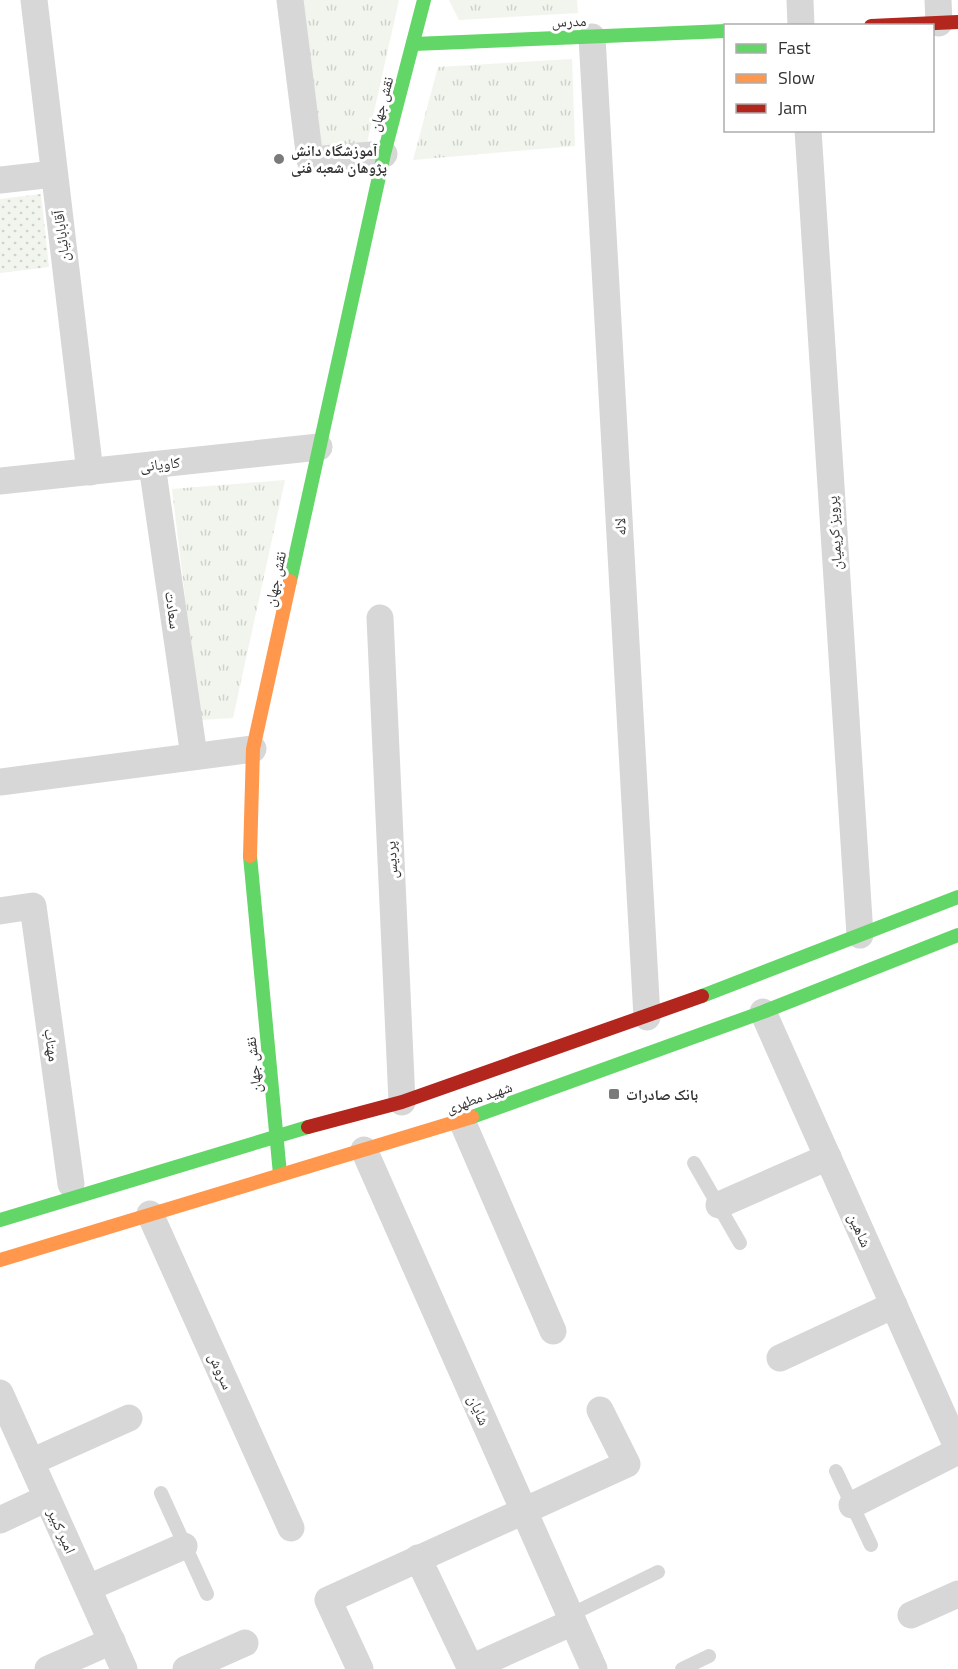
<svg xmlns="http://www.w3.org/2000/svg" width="958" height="1669" font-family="'Titillium Web','Noto Naskh Arabic',sans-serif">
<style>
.grass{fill:url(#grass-dots)}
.park{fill:url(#park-tufts)}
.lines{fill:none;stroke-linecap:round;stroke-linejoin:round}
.lane{stroke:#d7d7d7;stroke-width:14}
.street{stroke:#d7d7d7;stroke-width:27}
.fast{stroke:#63d668;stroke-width:14}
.slow{stroke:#ff974d;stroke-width:14}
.jam{stroke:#b3261e;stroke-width:14}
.poi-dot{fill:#7a7a7a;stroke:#fff;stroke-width:2}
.labels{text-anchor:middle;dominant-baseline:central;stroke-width:6;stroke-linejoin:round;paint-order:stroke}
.street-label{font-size:15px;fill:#333;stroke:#fff}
.poi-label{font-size:15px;font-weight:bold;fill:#333;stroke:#fff;text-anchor:start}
</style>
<defs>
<pattern id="grass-dots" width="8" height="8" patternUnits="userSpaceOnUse" patternTransform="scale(1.5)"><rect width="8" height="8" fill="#f1f5ed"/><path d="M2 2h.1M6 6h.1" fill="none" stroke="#cfd2cc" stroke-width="1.8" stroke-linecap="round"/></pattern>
<pattern id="park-tufts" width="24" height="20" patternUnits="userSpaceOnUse" patternTransform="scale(1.5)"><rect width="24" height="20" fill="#f1f5ed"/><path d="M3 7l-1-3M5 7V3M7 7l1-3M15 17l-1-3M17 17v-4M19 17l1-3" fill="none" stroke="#cfd2cc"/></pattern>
</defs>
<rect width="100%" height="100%" fill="#fff"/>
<path class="grass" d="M41,194L49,267L0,273V199Z"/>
<g class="park">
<path d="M300,0H399L367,143L319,146Z"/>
<path d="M449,0H577L578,13L459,20Z"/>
<path d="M572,59L575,146L413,160L438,67Z"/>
<path d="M285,480L233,718L200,720L172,489Z"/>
</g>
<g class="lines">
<g class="lane">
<path d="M694,1163L740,1243"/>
<path d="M836,1471L871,1545"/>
<path d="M161,1493L207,1594"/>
<path d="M570,1615L658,1572"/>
<path d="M682,1669L709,1656"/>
</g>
<g class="street">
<path d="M34,0L90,472"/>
<path d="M290,0L310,160L384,154"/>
<path d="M800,0L801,26"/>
<path d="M938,0L939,23"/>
<path d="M592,37L647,1017"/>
<path d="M808,130L860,935"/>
<path d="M0,180L54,174"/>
<path d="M152,465L194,756"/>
<path d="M0,481L319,447"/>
<path d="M380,618L402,1102"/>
<path d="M0,782L253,749"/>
<path d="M0,911L33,906L71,1184"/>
<path d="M763,1012L958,1449"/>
<path d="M462,1121L553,1331"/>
<path d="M364,1150L594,1669"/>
<path d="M719,1205L828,1157"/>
<path d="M150,1214L291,1528"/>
<path d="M780,1358L894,1305"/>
<path d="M0,1393L124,1669"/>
<path d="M31,1462L129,1418"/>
<path d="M852,1505L958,1451"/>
<path d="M0,1520L47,1498"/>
<path d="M418,1558L471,1669"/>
<path d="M88,1588L184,1546"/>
<path d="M911,1615L958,1594"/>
<path d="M471,1668L573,1622"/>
<path d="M48,1669L112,1641"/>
<path d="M186,1669L245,1643"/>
<path d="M360,1669L328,1600L627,1464L600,1410"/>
</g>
<g class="fast">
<path d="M414,44L726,31"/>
<path d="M290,581L384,154L424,0"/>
<path d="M250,856L280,1174"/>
<path d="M702,996L958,897"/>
<path d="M472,1117L763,1012L958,935"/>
<path d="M0,1220L308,1127"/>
</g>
<g class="slow">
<path d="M250,856L253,749L290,581"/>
<path d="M0,1260L472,1117"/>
</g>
<g class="jam">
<path d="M871,26L958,22"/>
<path d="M308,1127L402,1102L702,996"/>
</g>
</g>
<g class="poi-dot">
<circle cx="279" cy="159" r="6"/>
<rect x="608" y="1088" width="12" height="12" rx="3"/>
</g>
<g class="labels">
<g class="street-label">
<text transform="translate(569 21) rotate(-2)">مدرس</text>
<text transform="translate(381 104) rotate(-75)">نقش جهان</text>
<text transform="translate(61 236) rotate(-97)">آقابابائیان</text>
<text transform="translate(160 464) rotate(-6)">کاویانی</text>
<text transform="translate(620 527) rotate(-93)">لاله</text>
<text transform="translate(834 533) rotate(-94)">پرویز کریمیان</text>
<text transform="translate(275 579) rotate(-78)">نقش جهان</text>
<text transform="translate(173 610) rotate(82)">سعادت</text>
<text transform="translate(391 860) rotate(-93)">پردیس</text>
<text transform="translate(52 1045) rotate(82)">مهتاب</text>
<text transform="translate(253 1065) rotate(-96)">نقش جهان</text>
<text transform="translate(479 1097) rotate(-19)">شهید مطهری</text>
<text transform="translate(860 1230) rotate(66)">شاهین</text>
<text transform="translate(221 1371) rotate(66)">سروش</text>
<text transform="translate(479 1410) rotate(66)">شایان</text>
<text transform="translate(62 1531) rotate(66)">امیر کبیر</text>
</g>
<g class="poi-label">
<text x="291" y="150">آموزشگاه دانش<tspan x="291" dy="17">پژوهان شعبه فنی</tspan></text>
<text x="626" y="1094">بانک صادرات</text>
</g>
</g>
<rect x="724" y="24" width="210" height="108" fill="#ffffff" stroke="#adadad" stroke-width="1.5"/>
<rect x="736" y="44" width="30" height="9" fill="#63d668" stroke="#adadad" stroke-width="1.5"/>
<text x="778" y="54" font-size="18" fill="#333333">Fast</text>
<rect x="736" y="74" width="30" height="9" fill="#ff974d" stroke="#adadad" stroke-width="1.5"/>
<text x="778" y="84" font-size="18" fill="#333333">Slow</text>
<rect x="736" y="104" width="30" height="9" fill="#b3261e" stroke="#adadad" stroke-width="1.5"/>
<text x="778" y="114" font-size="18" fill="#333333">Jam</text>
</svg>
